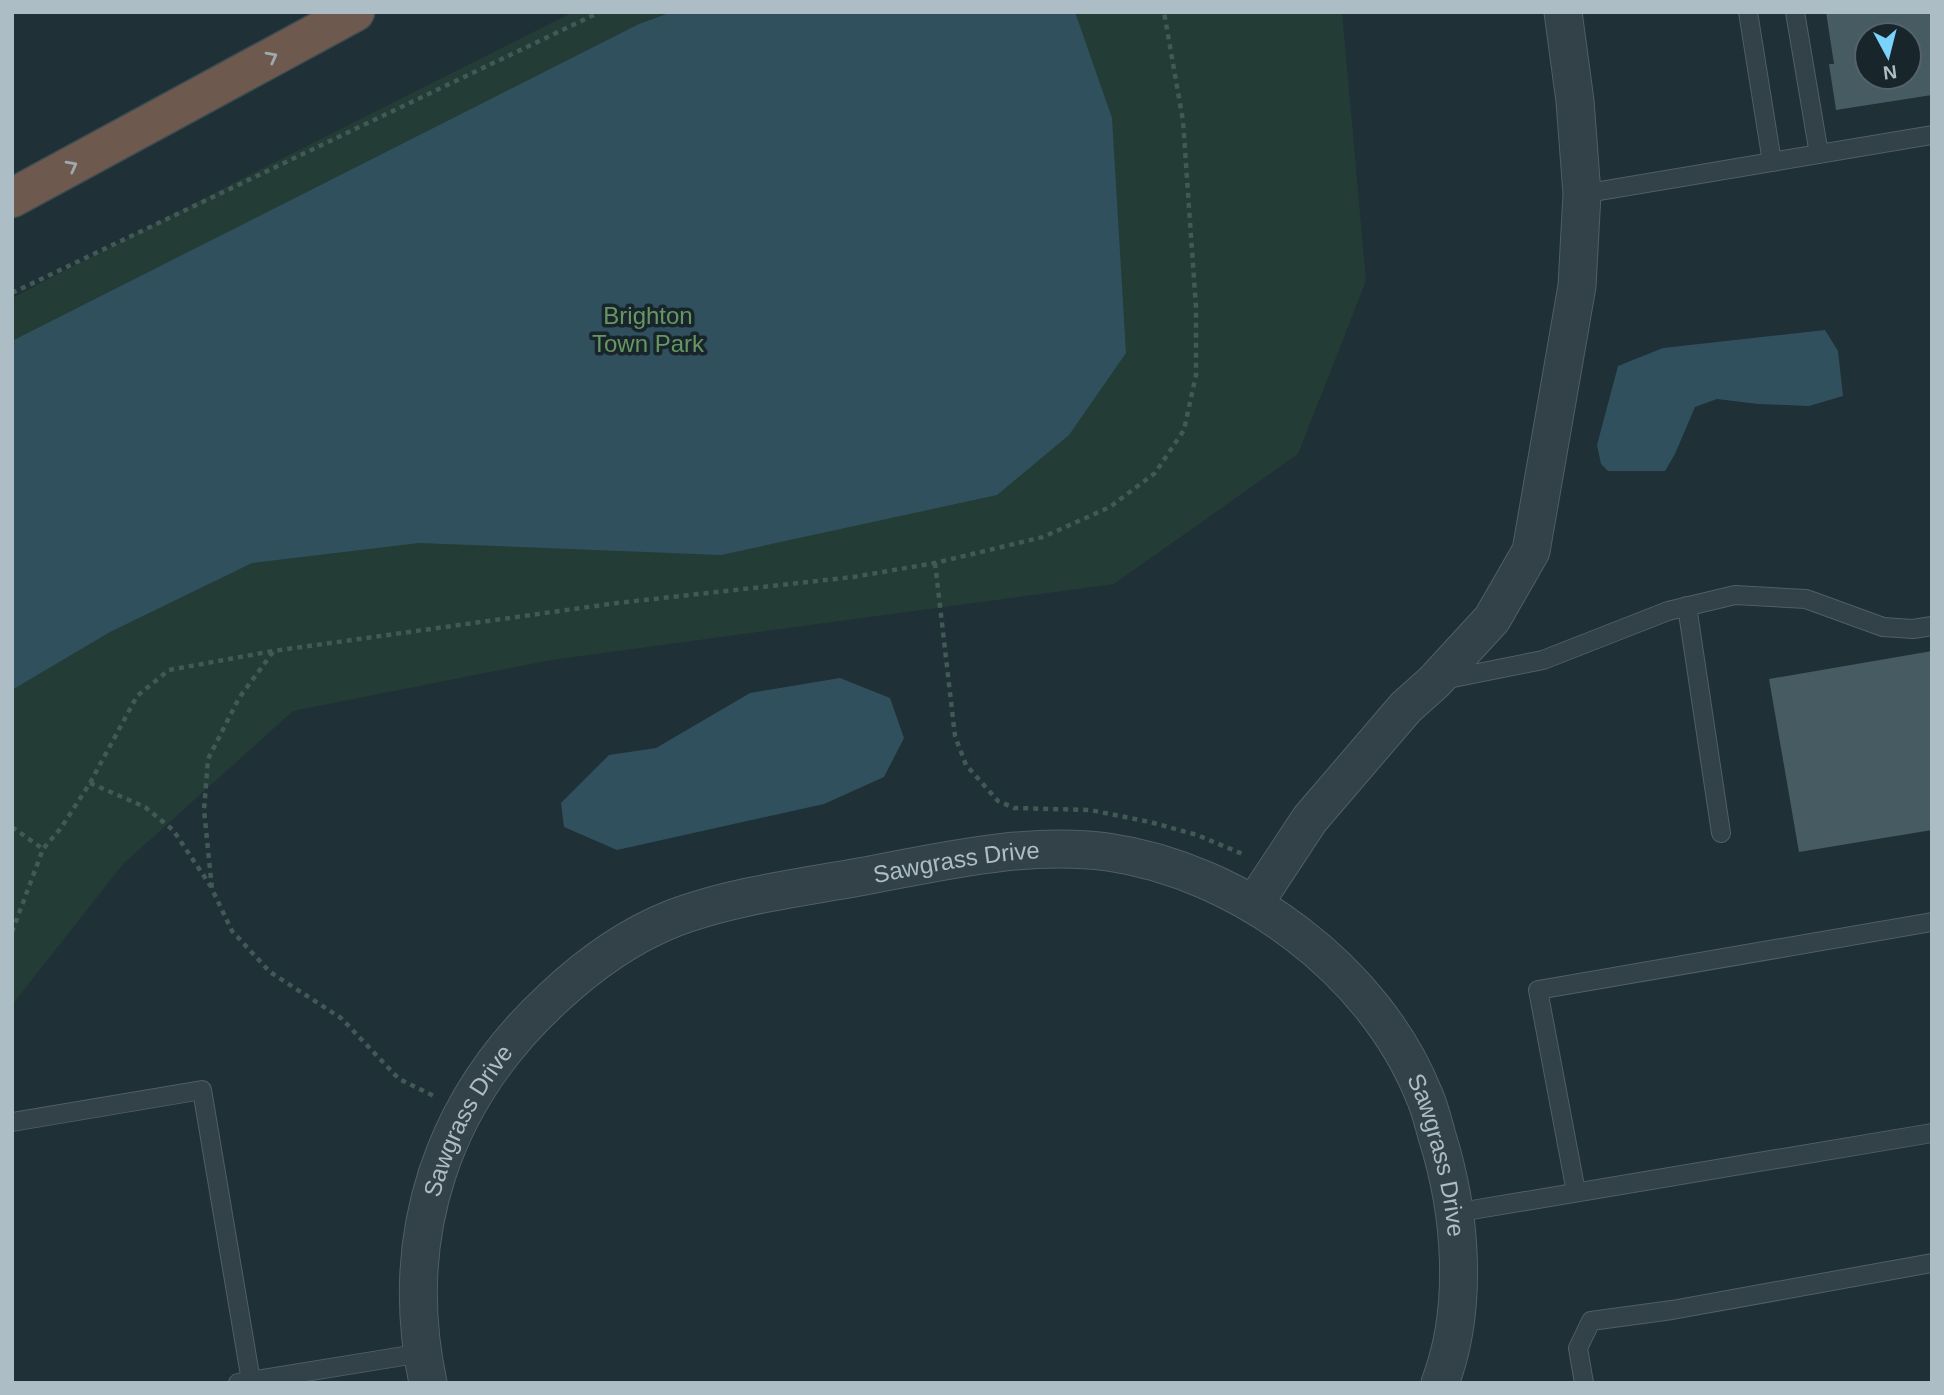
<svg xmlns="http://www.w3.org/2000/svg" width="1944" height="1395" font-family="Arial,sans-serif">
<style>
.green{fill:#243c36}
.water{fill:#30505d}
.building{fill:#475b63;fill-rule:evenodd}
.lines{fill:none;stroke-linecap:round;stroke-linejoin:round}
.service-casing{stroke:#505f66;stroke-width:20}
.minor-casing{stroke:#505f66;stroke-width:39}
.motorway-casing{stroke:#3d4c52;stroke-width:41}
.path{stroke:#425a56;stroke-width:4.5;stroke-dasharray:5 5;stroke-linecap:butt}
.service{stroke:#334148;stroke-width:18}
.minor{stroke:#334148;stroke-width:37}
.motorway{stroke:#6e594f;stroke-width:38}
.oneway{stroke:#a0a9ad}
.labels{text-anchor:middle;dominant-baseline:central;stroke-width:7;stroke-linejoin:round;paint-order:stroke}
.park-label{font-size:24px;fill:#679664;stroke:#18262c}
.street-label{font-size:24px;fill:#adbdc5;stroke:#18262c}
</style>
<rect width="100%" height="100%" fill="#1f3037"/>
<path class="green" d="M573,12H1342L1366,281L1298,454L1114,584L551,660L293,711L123,864L12,1005V298L245,177Z"/>
<g class="water">
<path d="M672,12H1075L1112,118L1126,353L1069,435L997,495L721,555L419,543L252,563L110,632L12,690V341L639,24Z"/>
<path d="M1825,330L1838,351L1843,396L1809,406L1758,404L1717,399L1695,407L1675,454L1665,471H1608L1601,464L1597,445L1618,366L1663,348Z"/>
<path d="M840,678L890,698L904,738L884,777L824,804L617,850L564,827L561,803L609,755L656,748L750,693Z"/>
</g>
<g class="building">
<path d="M1826,12H1932V95L1836,110L1829,64H1834ZM1867,35H1909V77H1867Z"/>
<path d="M1932,651V830L1799,852L1769,679Z"/>
</g>
<g class="lines">
<defs>
<g id="service">
<path d="M1748,12L1772,162"/>
<path d="M1795,12L1819,154"/>
<path d="M1582,194L1932,135"/>
<path d="M1687,606L1721,833"/>
<path d="M1443,680L1543,660L1668,611L1735,595L1806,599L1883,627L1913,629L1932,626"/>
<path d="M12,1122L202,1090L251,1381"/>
<path d="M1576,1192L1538,990L1932,922"/>
<path d="M1454,1213L1932,1133"/>
<path d="M238,1383L422,1353"/>
<path d="M1584,1383L1578,1348L1591,1321L1672,1310L1932,1263"/>
</g>
<g id="minor">
<path d="M1254,904L1310,819L1406,707L1434,682L1492,619L1531,551L1577,286L1582,194L1575,101L1563,12"/>
<path id="s1" d="M428,1383C397,1236 442,1101 552,999C587,966 628,936 674,918C733,896 798,888 859,877C940,862 1025,841 1108,852C1240,871 1374,970 1424,1095C1430,1108 1433,1122 1437,1136C1461,1212 1469,1307 1440,1383"/>
</g>
<path id="motorway" d="M12,198L355,12"/>
</defs>
<use href="#service" class="service-casing"/>
<use href="#minor" class="minor-casing"/>
<use href="#motorway" class="motorway-casing"/>
<g class="path">
<path d="M12,293L600,12"/>
<path d="M935,563L955,736L966,765L998,801L1014,808L1090,810L1150,822L1197,835L1245,855"/>
<path d="M273,652L239,698L208,759L204,810L212,889L232,931L270,972L341,1018L399,1079L436,1097"/>
<path d="M90,783L145,807L173,830L212,888"/>
<path d="M12,827L43,849"/>
<path d="M12,932L43,849L61,828L90,783L137,696L169,670L273,651L617,603L853,577L935,563L1043,537L1110,507L1155,473L1184,430L1196,375V308L1183,121L1164,12"/>
</g>
<use href="#service" class="service"/>
<use href="#minor" class="minor"/>
<use href="#motorway" class="motorway"/>
</g>
<defs><path id="oneway-chevron" d="M-2-3.5L2.5 0L-2 3.5" fill="none" stroke-width="1.6" stroke-linecap="round" stroke-linejoin="round" transform="scale(1.75)"/></defs>
<g class="oneway">
<use href="#oneway-chevron" transform="translate(272 57) rotate(-28)"/>
<use href="#oneway-chevron" transform="translate(72 166) rotate(-28)"/>
</g>
<g class="labels">
<g class="park-label">
<text x="648" y="315">Brighton<tspan x="648" dy="28">Town Park</tspan></text>
</g>
<g class="street-label">
<text stroke="none"><textPath href="#s1" startOffset="859">Sawgrass Drive</textPath></text>
<text stroke="none"><textPath href="#s1" startOffset="273">Sawgrass Drive</textPath></text>
<text stroke="none"><textPath href="#s1" startOffset="1489">Sawgrass Drive</textPath></text>
</g>
</g>
<rect width="1944" height="1395" fill="none" stroke="#adbdc5" stroke-width="28"/>
<g transform="translate(1888 56) rotate(173)"><circle r="33" fill="#18262c" stroke="#546269" stroke-width="2"/>
<path d="M0-5L12 26L0 18L-12 26Z" fill="#7bd2fb"/>
<text y="-10" font-size="19" font-weight="bold" text-anchor="middle" fill="#adbdc5">N</text>
</g>
</svg>
